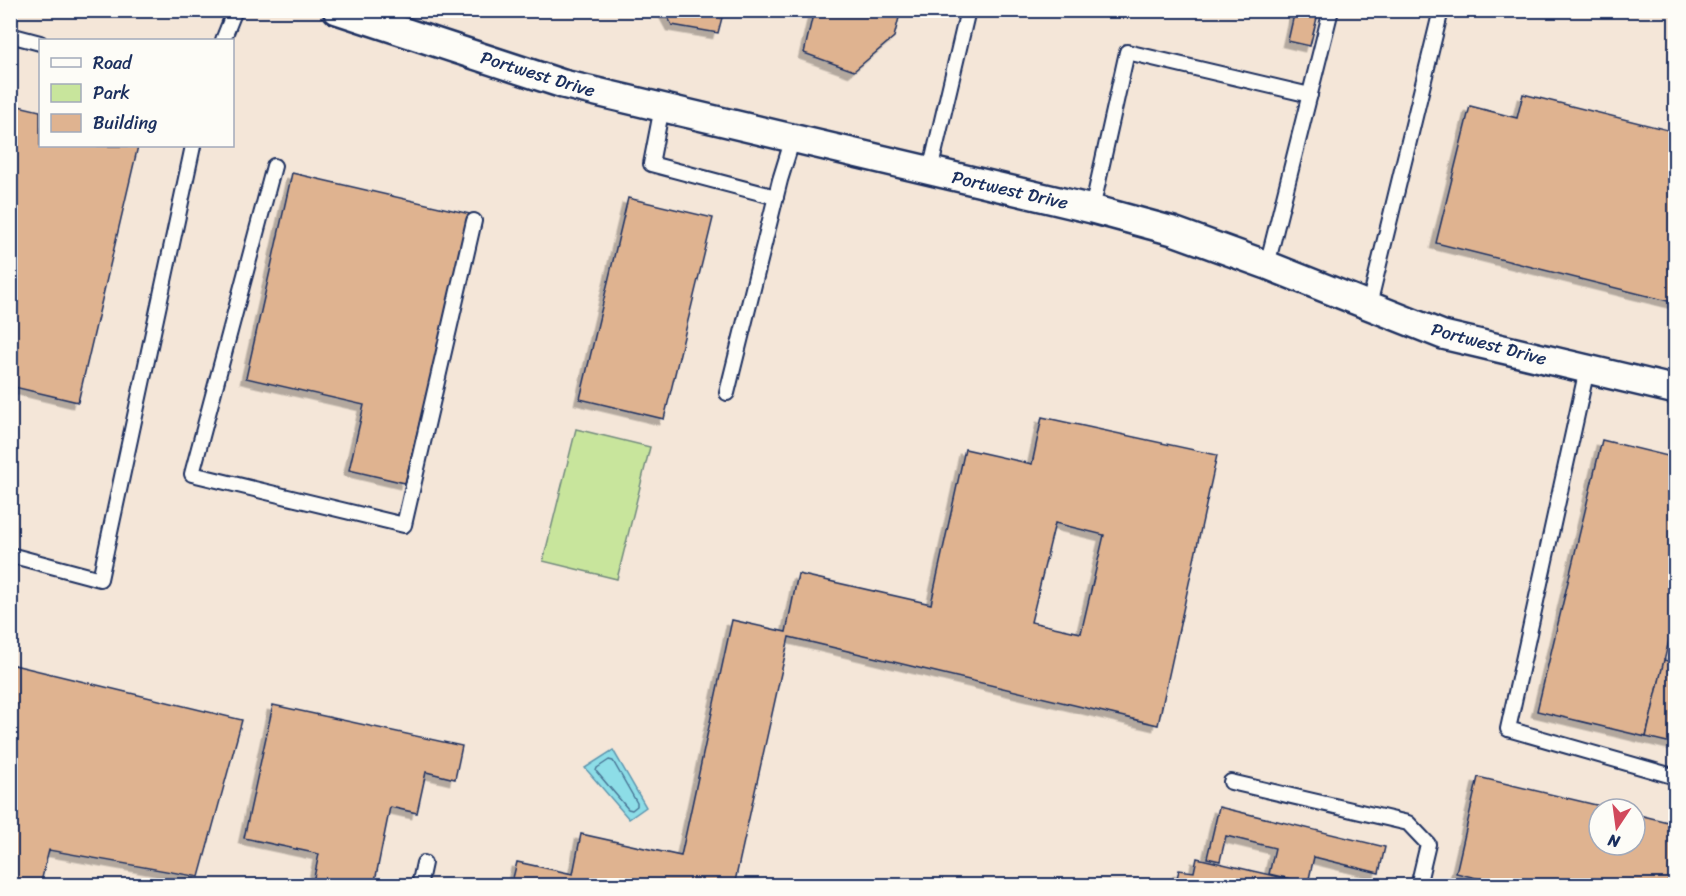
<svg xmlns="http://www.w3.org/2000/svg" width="1686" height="896" font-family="Sriracha,sans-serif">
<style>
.green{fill:#c8e59c;stroke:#728a7d;stroke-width:1.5}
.water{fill:#8ddde7;stroke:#5f97b0;stroke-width:1.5}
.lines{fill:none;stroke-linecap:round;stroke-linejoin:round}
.shore{stroke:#497595;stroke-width:1.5}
.building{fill:#dfb390;stroke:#1b2f5e;stroke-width:1.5;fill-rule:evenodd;filter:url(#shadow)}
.lane-casing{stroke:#1b2f5e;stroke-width:18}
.street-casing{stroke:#1b2f5e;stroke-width:32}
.lane{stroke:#fdfcf7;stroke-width:14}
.street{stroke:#fdfcf7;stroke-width:27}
.labels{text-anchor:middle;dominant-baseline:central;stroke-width:6;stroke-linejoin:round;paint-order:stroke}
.street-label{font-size:18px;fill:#1b2f5e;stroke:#fdfcf7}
</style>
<defs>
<filter id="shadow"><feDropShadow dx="-5.5" dy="5.5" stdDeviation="0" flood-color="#0004"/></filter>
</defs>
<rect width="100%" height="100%" fill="#f4e6d8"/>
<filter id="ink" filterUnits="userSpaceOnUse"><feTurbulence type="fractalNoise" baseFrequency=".0167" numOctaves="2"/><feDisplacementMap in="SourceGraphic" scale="12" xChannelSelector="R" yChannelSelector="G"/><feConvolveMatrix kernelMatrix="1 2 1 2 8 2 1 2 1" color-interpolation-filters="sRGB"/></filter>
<g filter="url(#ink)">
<path class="green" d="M576,429L650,447L617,579L543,561Z"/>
<path class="water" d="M613,750L646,807L629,819L585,768Z"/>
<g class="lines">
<path class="shore" d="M609,760L613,761L637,803V806L632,810L628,809L596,771L597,768Z"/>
</g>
<g class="building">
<path d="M664,10H724L718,33L672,25Z"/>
<path d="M814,10H901L894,37L854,71L804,53Z"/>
<path d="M1295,10H1319L1310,46L1288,41Z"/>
<path d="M1523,94L1676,132V303L1436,243L1470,106L1517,118Z"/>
<path d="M10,104L40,111V146H138L78,402L10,386Z"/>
<path d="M292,173L470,214L405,483L349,470L364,405L246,378Z"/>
<path d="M628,198L713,218L664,419L580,399Z"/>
<path d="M1042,417L1217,455L1158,725L789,637L734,886H511L517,862L573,874L581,834L681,856L732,620L786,632L798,574L931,604L965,449L1032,464ZM1055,523L1104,535L1081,633L1031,622Z"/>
<path d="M1602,440L1676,458V611L1646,737L1537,711Z"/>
<path d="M1664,660L1676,663V744L1646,737Z"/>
<path d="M10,664L242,720L199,877L49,850L40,886H10Z"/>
<path d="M273,705L462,746L455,779L426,772L417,813L390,807L374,886H330L313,882L319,854L244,838Z"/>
<path d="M1478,777L1613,809H1599V845H1635V814L1676,824V886H1508L1456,873Z"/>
<path d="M1219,807L1385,847L1379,873L1314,857L1308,883L1269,874L1275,848L1226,836L1220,861L1207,858Z"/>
<path d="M1197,858L1317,886H1175L1179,870L1194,872Z"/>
</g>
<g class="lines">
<defs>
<g id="lane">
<path d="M10,35L40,43"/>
<path d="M223,40L235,10"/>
<path d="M662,107L651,164L776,197"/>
<path d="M274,166L192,474L404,525L474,221"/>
<path d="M930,171L968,10"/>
<path d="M1092,209L1127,52L1310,95"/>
<path d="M1267,265L1331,10"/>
<path d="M1369,305L1441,10"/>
<path d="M1587,369L1508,729L1676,777"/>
<path d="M727,393L780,180L793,138"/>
<path d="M10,555L100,579L193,146"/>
<path d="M1231,782L1408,823L1428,844L1418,886"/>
<path d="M419,886L424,863"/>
</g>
<path id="street" d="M337,10L563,84L1092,209L1173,231L1267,265L1443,335L1676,390"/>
</defs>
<use href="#lane" class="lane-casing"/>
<use href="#street" class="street-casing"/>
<use href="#lane" class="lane"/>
<use href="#street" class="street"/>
</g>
</g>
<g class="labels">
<g class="street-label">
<text transform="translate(538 74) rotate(17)">Portwest Drive</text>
<text transform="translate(1010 190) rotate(13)">Portwest Drive</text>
<text transform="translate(1489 344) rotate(15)">Portwest Drive</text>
</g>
</g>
<rect width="1686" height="896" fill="none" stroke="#fdfcf7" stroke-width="36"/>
<rect x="18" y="18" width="1650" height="860" fill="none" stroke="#1b2f5e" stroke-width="2" filter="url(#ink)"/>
<rect x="39" y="39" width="195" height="108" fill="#fdfcf7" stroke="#a3aaba" stroke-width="1.5"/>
<rect x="51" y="58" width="30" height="9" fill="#fdfcf7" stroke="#a3aaba" stroke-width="1.5"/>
<text x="93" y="69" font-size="18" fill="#1b2f5e">Road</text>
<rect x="51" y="84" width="30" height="18" fill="#c8e59c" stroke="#a3aaba" stroke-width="1.5"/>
<text x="93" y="99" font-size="18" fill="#1b2f5e">Park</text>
<rect x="51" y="114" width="30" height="18" fill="#dfb390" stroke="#a3aaba" stroke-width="1.5"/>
<text x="93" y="129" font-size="18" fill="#1b2f5e">Building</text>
<g transform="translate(1617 827) rotate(193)"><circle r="28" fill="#fdfcf7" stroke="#a3aaba" stroke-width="1.5"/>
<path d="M0-4.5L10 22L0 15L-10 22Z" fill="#d1495b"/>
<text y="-9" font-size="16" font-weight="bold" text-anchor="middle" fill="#1b2f5e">N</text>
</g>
</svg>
